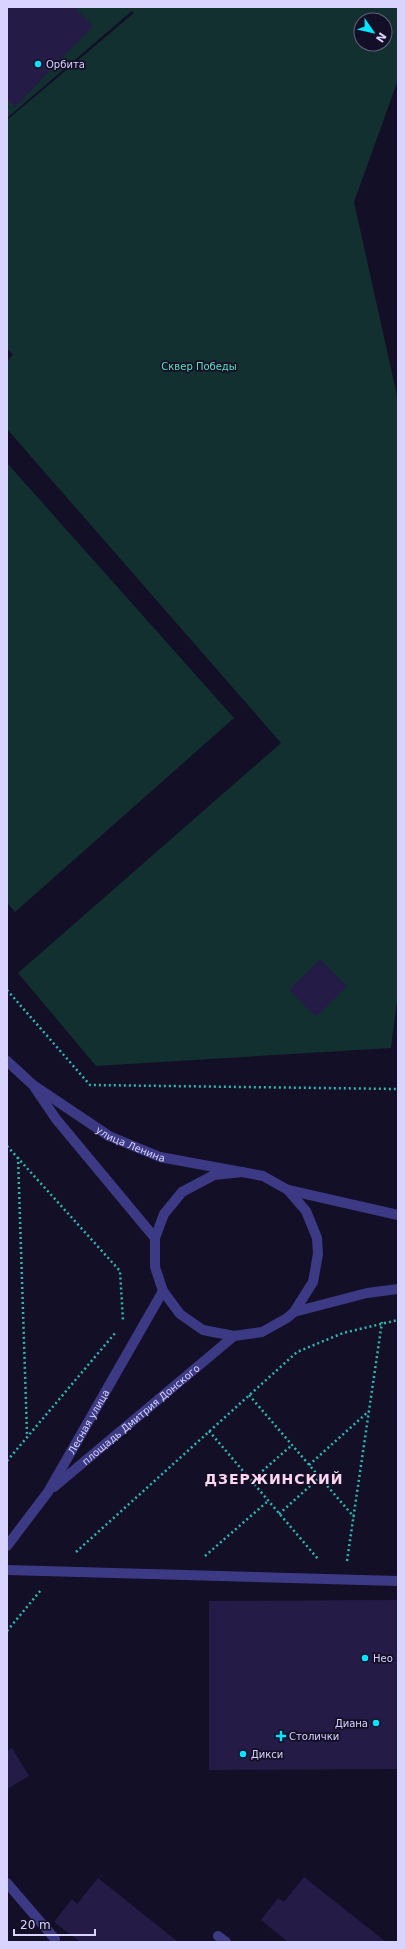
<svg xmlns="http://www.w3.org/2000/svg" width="405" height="1949" font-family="'DejaVu Sans',sans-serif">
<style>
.green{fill:#12302f;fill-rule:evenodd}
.building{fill:#241b47}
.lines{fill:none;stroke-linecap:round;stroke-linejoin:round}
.path{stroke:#2fb8b0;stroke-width:2.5;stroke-dasharray:2 3;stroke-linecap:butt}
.minor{stroke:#3d3a85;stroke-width:10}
.poi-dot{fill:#00e5ff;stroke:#130f26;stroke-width:1.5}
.labels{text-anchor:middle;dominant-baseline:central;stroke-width:3.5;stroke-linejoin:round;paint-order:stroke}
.poi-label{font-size:10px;fill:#d9d4ff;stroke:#130f26;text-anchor:start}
.park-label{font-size:10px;fill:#5fe0c0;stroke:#130f26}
.street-label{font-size:10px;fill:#d9d4ff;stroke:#130f26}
.district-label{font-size:14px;font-weight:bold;letter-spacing:1px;fill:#ffd6f0;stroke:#130f26}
</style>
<rect width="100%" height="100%" fill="#130f26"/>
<g class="green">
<path d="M7,7H398V80L354,202L398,400V993L391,1048L96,1066L18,973L281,743L7,429V361L13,355L7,348V120L134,13L132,11L7,118ZM361,20H385V44H361Z"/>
<path d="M7,463L234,718L15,912L7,903Z"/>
</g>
<g class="building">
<path d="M7,7H74L93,26L15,107L7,100Z"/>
<path d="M320,959L347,986L316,1017L289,990Z"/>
<path d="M398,1600V1769L209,1770V1601Z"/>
<path d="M12,1748L29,1776L7,1789V1751Z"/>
<path d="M304,1877L386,1942H288L261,1920L278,1898L284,1902Z"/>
<path d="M98,1878L178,1942H80L54,1922L72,1899L77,1904Z"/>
</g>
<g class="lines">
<g class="path">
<path d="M7,990L90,1085L398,1089"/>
<path d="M7,1146L120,1271L123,1320"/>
<path d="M18,1157L27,1434"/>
<path d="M249,1395L354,1517"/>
<path d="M209,1431L318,1559"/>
<path d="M7,1461L116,1332"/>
<path d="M309,1465L369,1411"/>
<path d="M251,1481L292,1445"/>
<path d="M279,1514L320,1477"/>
<path d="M76,1552L297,1352L343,1333L398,1320"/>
<path d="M205,1556L268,1501"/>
<path d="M347,1561L382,1322"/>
<path d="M7,1631L41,1590"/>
</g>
<g class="minor">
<path id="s1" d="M7,1061L33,1085L109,1136L160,1157L263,1176L288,1190L398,1215"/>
<path d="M35,1088L56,1119L155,1238"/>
<path d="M242,1172L214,1175L182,1192L164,1214L155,1238V1267L163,1291L180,1314L203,1330L234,1336L262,1332L287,1318L294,1312L313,1282L318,1254L317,1238L306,1211L288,1190"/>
<path d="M294,1312L367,1293L398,1289"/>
<path id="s2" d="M54,1487L234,1336"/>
<path id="s3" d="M7,1546L48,1492L163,1291"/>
<path d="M7,1570L398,1581"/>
<path d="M7,1883L55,1939V1942"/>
<path d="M218,1936L226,1942"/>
</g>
</g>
<g class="poi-dot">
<circle cx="38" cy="64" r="4"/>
<circle cx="365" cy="1658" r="4"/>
<circle cx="376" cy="1723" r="4"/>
<path d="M279 1730h4v4h4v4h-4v4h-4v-4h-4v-4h4z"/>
<circle cx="243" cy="1754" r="4"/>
</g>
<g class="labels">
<g class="poi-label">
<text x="46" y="64">Орбита</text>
<text x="373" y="1658">Нео</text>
<text x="368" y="1723" text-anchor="end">Диана</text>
<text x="289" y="1736">Столички</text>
<text x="251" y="1754">Дикси</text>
</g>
<g class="park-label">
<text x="199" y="366">Сквер Победы</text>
</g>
<g class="street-label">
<text stroke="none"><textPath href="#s1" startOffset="150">улица Ленина</textPath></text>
<text stroke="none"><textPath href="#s2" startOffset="113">площадь Дмитрия Донского</textPath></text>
<text stroke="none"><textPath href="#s3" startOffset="149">Лесная улица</textPath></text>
</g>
<g class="district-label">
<text x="274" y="1479">ДЗЕРЖИНСКИЙ</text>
</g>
</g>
<rect width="405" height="1949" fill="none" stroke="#d9d4ff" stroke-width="16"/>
<g transform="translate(373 32) rotate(124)"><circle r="19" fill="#130f26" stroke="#625e7d"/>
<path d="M0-3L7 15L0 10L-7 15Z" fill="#00e5ff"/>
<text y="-6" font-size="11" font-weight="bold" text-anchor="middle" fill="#d9d4ff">N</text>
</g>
<path d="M14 1929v6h81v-6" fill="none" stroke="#d9d4ff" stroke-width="2"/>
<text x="20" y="1929" font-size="12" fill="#d9d4ff" stroke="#130f26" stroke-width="3" paint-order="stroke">20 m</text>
</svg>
